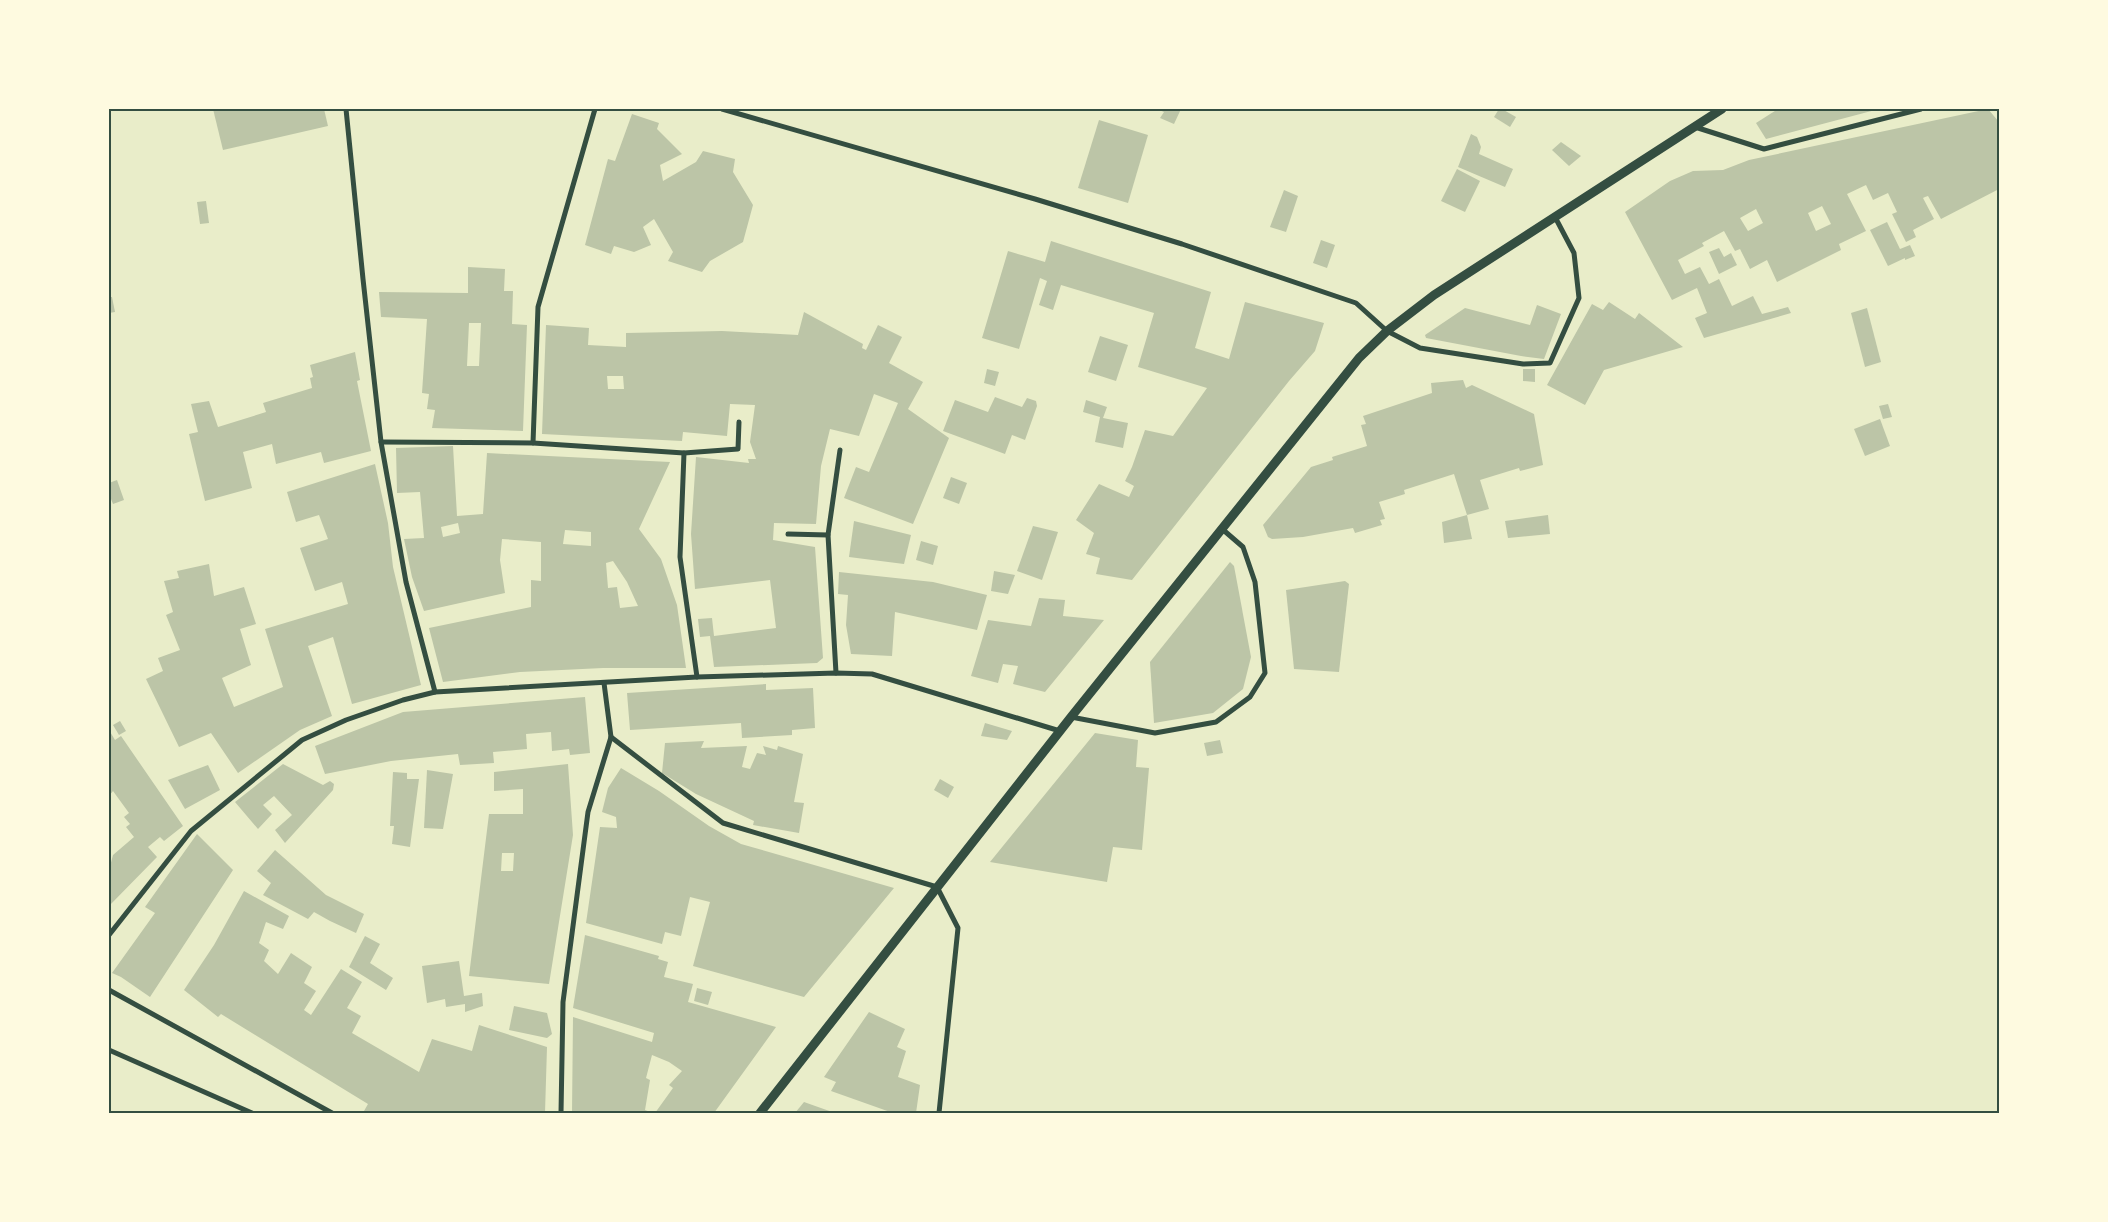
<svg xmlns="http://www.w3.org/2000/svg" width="2108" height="1222" font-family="'Crimson Pro',serif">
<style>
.building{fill:#bcc5a7;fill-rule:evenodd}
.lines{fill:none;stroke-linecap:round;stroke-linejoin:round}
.minor{stroke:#344e41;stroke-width:5}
.tertiary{stroke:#344e41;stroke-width:9}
.neatline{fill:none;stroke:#344e41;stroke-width:2}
</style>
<rect width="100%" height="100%" fill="#e9edc9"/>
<g class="building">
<path d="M213,109H324L328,126L223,150Z"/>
<path d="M1157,109H1181L1174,124L1160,118L1164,112Z"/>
<path d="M1499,109H1502L1516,117L1510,127L1494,117Z"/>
<path d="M1778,109H1879L1766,139L1756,123Z"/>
<path d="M1988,109L1999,122V189L1941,219L1928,196L1925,197L1923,198L1934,219L1913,230L1916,237L1906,242L1892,214L1897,212L1888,193L1873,200L1866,185L1847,194L1866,231L1839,244L1841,250L1777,282L1767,260L1750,269L1740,249L1735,251L1724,231L1702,243L1704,246L1678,260L1685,274L1700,267L1709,284L1719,279L1732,306L1753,296L1762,314L1788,307L1791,313L1704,338L1695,318L1707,313L1697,288L1672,300L1625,212L1670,181L1693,171L1723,170L1749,160ZM1822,206L1831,224L1816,231L1808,213ZM1756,209L1763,223L1748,231L1740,218Z"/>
<path d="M632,114L659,123L657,129L682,154L660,165L663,181L696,162L703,151L735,159L733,172L753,205L743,242L710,261L702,272L668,261L673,252L654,219L643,227L651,245L634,252L614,246L611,254L585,245L608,159L615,161Z"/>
<path d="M1099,120L1148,135L1128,203L1078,188Z"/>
<path d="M1471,134L1477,137L1481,147L1479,154L1513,169L1505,187L1458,167Z"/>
<path d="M1561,142L1581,156L1569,166L1552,150Z"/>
<path d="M1457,169L1480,181L1465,212L1441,201Z"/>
<path d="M1284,190L1298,196L1286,232L1270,227Z"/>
<path d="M206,201L209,223L200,224L197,202Z"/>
<path d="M1887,222L1900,249L1910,245L1915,256L1905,260V258L1888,266L1870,230Z"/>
<path d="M1321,240L1335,245L1327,268L1313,263Z"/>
<path d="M1051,241L1211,292L1195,348L1229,359L1245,302L1324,323L1315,351L1289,381L1132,580L1096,574L1100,558L1086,554L1094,533L1076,520L1099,484L1129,497L1134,486L1125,481L1132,467L1145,430L1173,436L1207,388L1138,367L1154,313L1061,285L1053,310L1039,305L1047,281L1040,278L1019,349L982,338L1008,251L1045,262Z"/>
<path d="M1719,248L1724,257L1731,253L1737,265L1719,274L1709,252Z"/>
<path d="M468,267L505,269L504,291H513L512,324L527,325L523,431L432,428L435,410L427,409L429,394L422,393L427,319L381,317L379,292L468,293ZM469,323H481L479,366H467Z"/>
<path d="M109,297H112L115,312L109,313Z"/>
<path d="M1609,302L1635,319L1639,313L1683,347L1604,370L1585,405L1547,385L1592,304L1603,310Z"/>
<path d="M1537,305L1561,314L1544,359L1521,356L1426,338L1425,335L1465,308L1530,325Z"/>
<path d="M1867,308L1881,362L1865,367L1851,313Z"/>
<path d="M804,312L863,344L862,348L866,350L878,325L902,337L889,363L923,382L908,409L949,438L913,524L844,498L856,467L869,472L898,403L874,394L859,436L830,429L821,466L816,524L774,523L773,540L815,547L823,658L817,663L714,667L710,636L700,637L698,619L712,618L714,636L776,628L770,580L695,589L691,534L696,457L749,463L748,459H756L750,442L755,405L730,404L727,436L683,432L682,441L542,434L546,325L589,328L588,345L626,347V333L722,331L798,335ZM607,376H623L624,389H608Z"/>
<path d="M1100,336L1128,345L1116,381L1088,372Z"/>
<path d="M355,352L360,380L357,381L371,451L324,463L321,452L276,464L272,444L243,452L252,488L205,501L189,434L198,432L191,404L209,401L218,427L266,412L263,403L312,388L310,378L313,377L310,365Z"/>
<path d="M987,369L999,372L995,386L984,383Z"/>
<path d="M1523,369H1535V382L1523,381Z"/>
<path d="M1463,380L1466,388L1472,385L1534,414L1543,465L1520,471L1519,468L1480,480L1489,509L1467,515L1472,539L1444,543L1442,522L1467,515L1454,474L1404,490L1405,494L1379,502L1385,519L1380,520L1382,525L1355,533L1353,528L1303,537L1272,539L1268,537L1263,525L1311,467L1333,460L1332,457L1367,446L1361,425L1366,424L1363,416L1432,393L1431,383Z"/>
<path d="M995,397L1022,407L1027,398L1036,401L1037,406L1025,440L1012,435L1005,454L943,431L955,400L988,412Z"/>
<path d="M1086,400L1107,407L1103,418L1128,423L1123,448L1095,442L1100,417L1083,412Z"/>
<path d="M1888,404L1892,417L1883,419L1879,406Z"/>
<path d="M1880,419L1890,446L1865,456L1854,429Z"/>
<path d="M453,446L457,516L483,514L487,453L670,462L639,529L661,559L677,605L686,668H603L520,672L443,682L429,628L531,607V580L541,581V542L502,539L500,560L505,593L424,611L412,577L404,539L424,538L420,492L397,493L396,448ZM458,523L460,533L443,537L441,527ZM565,530L591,532V546L563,544ZM613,561L627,582L638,606L620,608L617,587L608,588L606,563Z"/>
<path d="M375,464L388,523L393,567L421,685L352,704L333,637L308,646L332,716L300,730L238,773L211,733L179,747L146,679L163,671L158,658L180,650L166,615L173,612L164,581L179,578L177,571L209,564L214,596L244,587L256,624L240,629L251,665L222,678L234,707L283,687L265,629L348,604L342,582L315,591L300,548L328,539L319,515L296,522L287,492Z"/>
<path d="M951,477L967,483L959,504L943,498Z"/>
<path d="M117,480L124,500L113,504L109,494V483Z"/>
<path d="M1548,515L1550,534L1508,538L1505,521Z"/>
<path d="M854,521L911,535L904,564L849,557Z"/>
<path d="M1033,526L1058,532L1042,580L1017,571Z"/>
<path d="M921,541L938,546L933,565L916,560Z"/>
<path d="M1230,562L1234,566L1251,657L1243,689L1213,713L1154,723L1150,662Z"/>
<path d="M994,571L1015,575L1008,594L991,591Z"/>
<path d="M839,572L933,582L987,595L977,630L895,612L892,656L851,654L846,625L848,595L838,594Z"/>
<path d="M1345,581L1349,584L1339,672L1294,669L1286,590Z"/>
<path d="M1039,598L1065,600L1063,616L1104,620L1045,692L1013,684L1018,666L1003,664L998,683L971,676L988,620L1031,626Z"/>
<path d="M766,684V690L813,688L815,728L792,730V735L742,738L741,723L630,730L627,693Z"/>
<path d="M585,697L590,753L570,755L569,749L552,751L551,732L526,734L527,749L493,752L494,763L460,765L458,754L391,761L325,774L315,746L403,712Z"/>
<path d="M120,721L126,731L119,735L113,725Z"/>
<path d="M985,723L1012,731L1007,740L981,736Z"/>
<path d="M109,730L115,740L121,736L183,826L164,841L160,837L148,847L157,857L109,906V870L113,855L134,837L126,827L130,824L124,817L129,813L113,791L109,796Z"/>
<path d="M1095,733L1138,740L1136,767L1149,768L1142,850L1113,847L1107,882L990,862Z"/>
<path d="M1220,740L1223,753L1207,756L1204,743Z"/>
<path d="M704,741L701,748L747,746L742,767L750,769L757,753L766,755L763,746L777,750L778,746L803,754L794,802L804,803L799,833L753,825L754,821L696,794L662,773L665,743Z"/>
<path d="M283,764L323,785L330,781L334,784L333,790L285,843L275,830L292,815L274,796L263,805L272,814L258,829L235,802Z"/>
<path d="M568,764L573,835L549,984L469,976L489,814H523V789L494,791V772ZM502,853H514L513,871H501Z"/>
<path d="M208,765L220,790L185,809L168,780Z"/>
<path d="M621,768L659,791L709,826L741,844L894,888L804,997L693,966L710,902L690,897L681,936L665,932L662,944L586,923L600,827L617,828L616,817L602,812L608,788Z"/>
<path d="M427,770L453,774L443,829L424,828Z"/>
<path d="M393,772L407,773V779H419L410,847L392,844L394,826H390Z"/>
<path d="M940,779L954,787L948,798L934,790Z"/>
<path d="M197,834L233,870L150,997L121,977L112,973L155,913L145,907Z"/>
<path d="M275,850L326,895L364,914L356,933L330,921L314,912L308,919L263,895L271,883L257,871Z"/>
<path d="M244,891L289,916L283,929L266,922L259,943L269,950L264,961L278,974L291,953L312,967L304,983L316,991L304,1010L311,1015L341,969L362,982L347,1008L361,1016L352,1033L419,1072L432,1039L472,1051L479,1025L547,1047L545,1113H369L364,1111L368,1104L221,1014L218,1017L184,990L214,945Z"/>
<path d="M585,935L659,956L658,959L668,962L664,977L693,984L688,1002L776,1027L714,1113H655L673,1088L669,1085L682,1071L669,1062L652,1055L646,1078L650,1080L645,1110L653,1113H572L573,1017L652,1042L654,1033L573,1008Z"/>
<path d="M365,936L380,944L370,963L393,978L386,990L349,967Z"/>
<path d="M459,961L464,996L482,993L483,1006L465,1012V1004L446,1007L445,999L427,1003L422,966Z"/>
<path d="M697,988L712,992L708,1005L694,1001Z"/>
<path d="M514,1006L547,1013L552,1034L547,1038L509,1030Z"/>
<path d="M869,1012L905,1029L897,1047L906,1051L898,1077L920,1085L916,1113H893L831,1091L836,1082L824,1077Z"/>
<path d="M804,1102L835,1113H795Z"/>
</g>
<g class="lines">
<g class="minor">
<path d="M346,109L363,279L381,442L406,582L435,692"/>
<path d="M722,109L1035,199L1182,244L1356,303L1387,331L1420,348L1523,364L1550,363L1579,298L1574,253L1555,217"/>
<path d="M1695,127L1764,149L1921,109"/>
<path d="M381,442L533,443L684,453L738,449L739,422"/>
<path d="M533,443L538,307L595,109"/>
<path d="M684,453L680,557L697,677"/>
<path d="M788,534L828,535"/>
<path d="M836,673L828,535L840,450"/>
<path d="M1071,717L1155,733L1216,722L1250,697L1265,673L1255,582L1243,547L1221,528"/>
<path d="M611,737L723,823L937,887L958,928L939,1113"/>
<path d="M109,935L191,831L302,740L346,720L403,700L435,692L697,677L836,673L872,674L1060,731"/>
<path d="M109,990L332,1113"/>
<path d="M109,1050L252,1113"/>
<path d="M561,1113L563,1002L588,812L611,737L604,683"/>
</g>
<path class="tertiary" d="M760,1113L1071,717L1359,358L1387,331L1434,295L1722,109"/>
</g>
<rect width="2108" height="1222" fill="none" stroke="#fefae0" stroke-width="220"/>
<rect x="110" y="110" width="1888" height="1002" class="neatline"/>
</svg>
